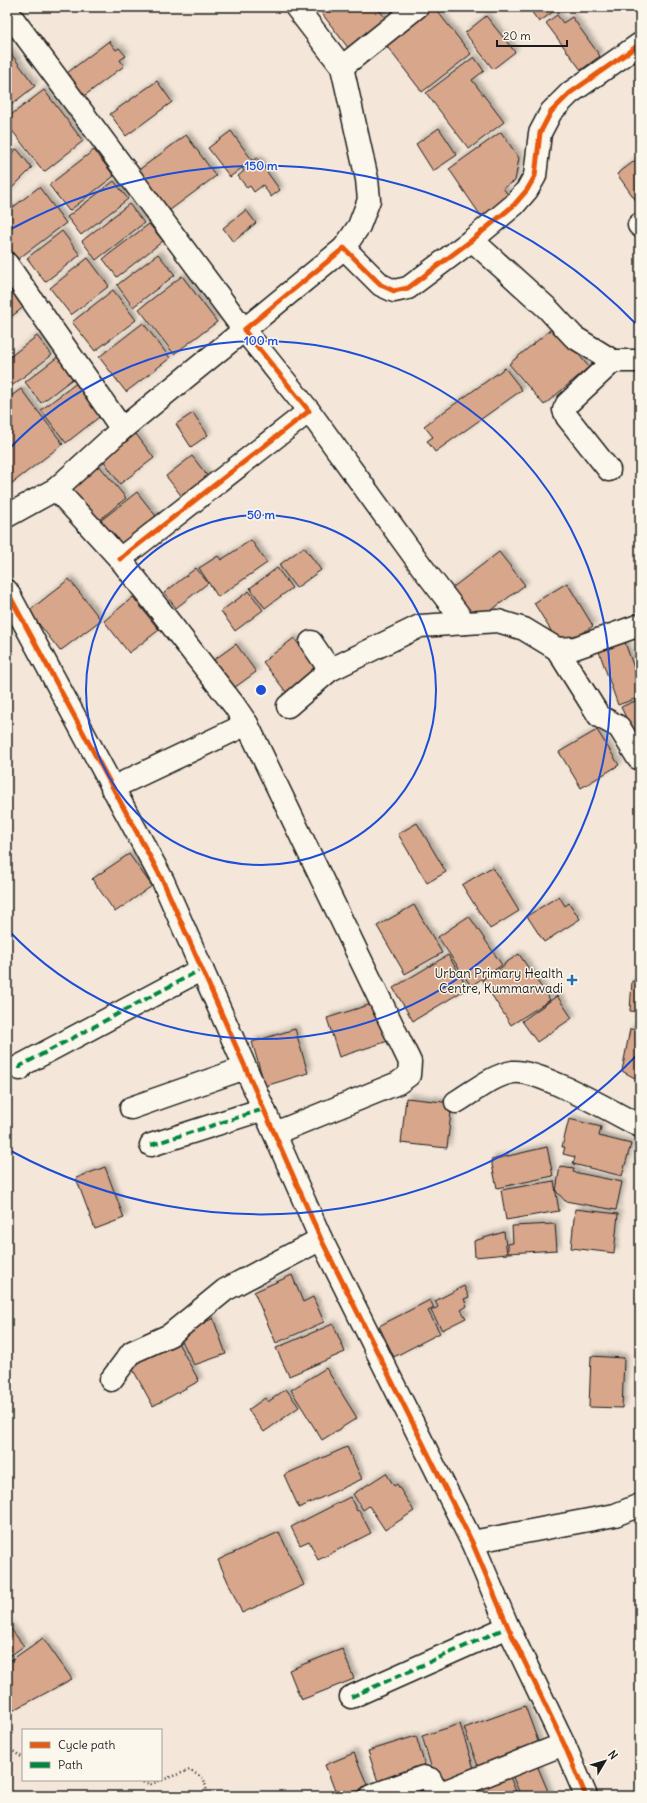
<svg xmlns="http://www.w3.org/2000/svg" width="647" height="1803" font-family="Delius,sans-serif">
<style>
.building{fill:#d8a68b;stroke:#1c1c1c;filter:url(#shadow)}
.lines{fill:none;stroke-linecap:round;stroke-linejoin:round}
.street-casing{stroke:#1c1c1c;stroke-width:25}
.secondary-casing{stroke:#1c1c1c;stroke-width:25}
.path{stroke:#1c1c1c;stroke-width:2.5;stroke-dasharray:1 3;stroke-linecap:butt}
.street{stroke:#fbf7ec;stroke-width:22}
.secondary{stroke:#fbf7ec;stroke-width:22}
.quiet{stroke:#00873e;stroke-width:4;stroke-dasharray:8 4;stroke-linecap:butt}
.cycleway-casing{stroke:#fbf7ec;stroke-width:8}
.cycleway{stroke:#e8590c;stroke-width:5}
.ring{fill:none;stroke:#1d4ed8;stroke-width:2}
.poi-dot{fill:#1f6fb2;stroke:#fbf7ec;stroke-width:1.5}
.labels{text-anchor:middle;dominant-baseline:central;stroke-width:3;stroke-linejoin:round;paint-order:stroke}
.poi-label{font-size:13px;fill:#1c1c1c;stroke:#fbf7ec;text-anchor:end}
.centre{fill:#1d4ed8;stroke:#fbf7ec;stroke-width:2}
.ring-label{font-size:12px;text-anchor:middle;font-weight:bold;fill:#1d4ed8;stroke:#fbf7ec;stroke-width:3;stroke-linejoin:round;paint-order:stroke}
</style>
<defs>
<filter id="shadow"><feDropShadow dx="3.5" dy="-3.5" stdDeviation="2" flood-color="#0004"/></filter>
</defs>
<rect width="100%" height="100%" fill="#f4e7d9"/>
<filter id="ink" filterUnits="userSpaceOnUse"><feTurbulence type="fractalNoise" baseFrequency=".025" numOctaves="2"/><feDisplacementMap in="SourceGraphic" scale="8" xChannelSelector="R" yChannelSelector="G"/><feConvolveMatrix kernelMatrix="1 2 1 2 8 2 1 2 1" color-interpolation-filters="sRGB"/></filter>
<g filter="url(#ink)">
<g class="building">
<path d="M317,7H377L387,21L349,49Z"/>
<path d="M432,7H434L471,54L422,92L385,44Z"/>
<path d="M528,7H560L539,22Z"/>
<path d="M557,15L563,23L572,17L600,56L581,70L546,23Z"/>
<path d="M486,16L515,52L493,69L465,33Z"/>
<path d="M109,41L116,50L119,48L126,56L120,60L124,66L84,96L67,73Z"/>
<path d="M9,51L35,86L7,108V52Z"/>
<path d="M474,57L484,71L472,80L504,122L469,149L426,93Z"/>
<path d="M157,81L172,102L126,136L110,114Z"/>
<path d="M44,90L83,141L44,172L7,124V118Z"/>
<path d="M439,128L457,155L433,171L416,144Z"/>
<path d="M231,131L252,160L230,177L208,148Z"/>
<path d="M501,132L519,158L515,181L503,188L511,199L483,219L449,169Z"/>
<path d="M186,135L216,176L162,216L132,175Z"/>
<path d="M17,149L32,168L7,193V157Z"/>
<path d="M94,150L114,176L69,211L49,185Z"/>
<path d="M640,157V201L637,202L617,174Z"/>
<path d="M257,158L280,190L271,197L263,185L254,192L250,186L247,188L238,176L244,171L242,168Z"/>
<path d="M114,181L128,199L81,235L67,217Z"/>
<path d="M39,187L66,223L18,259L7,245V212Z"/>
<path d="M129,204L144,223L96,260L82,241Z"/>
<path d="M246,210L256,223L233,242L223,228Z"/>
<path d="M149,224L163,241L117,277L103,259Z"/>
<path d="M62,231L80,255L45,282L27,258Z"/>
<path d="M158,254L175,275L133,307L117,285Z"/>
<path d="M88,258L109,286L71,315L50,288Z"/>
<path d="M182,276L217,322L174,354L139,309Z"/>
<path d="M7,282L25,306L7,320Z"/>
<path d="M113,290L136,320L95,351L72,322Z"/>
<path d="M143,323L170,358L126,392L99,357Z"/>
<path d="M555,326L589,367L544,405L509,364Z"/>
<path d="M37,336L52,355L9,388L7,386V359Z"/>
<path d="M59,356L75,377L41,403L25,382Z"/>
<path d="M505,368L522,390L435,452L427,441L433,437L424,426Z"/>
<path d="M78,382L103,414L66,443L41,410Z"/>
<path d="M21,389L63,444L7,487V399Z"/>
<path d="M193,413L208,435L191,447L176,424Z"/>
<path d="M136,434L154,458L120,484L103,460Z"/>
<path d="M192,456L209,478L183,498L166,476Z"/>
<path d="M97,463L126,498L97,522L68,487Z"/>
<path d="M137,492L159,520L120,550L99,522Z"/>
<path d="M251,540L267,563L218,597L199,568L218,556L221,560Z"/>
<path d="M304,547L321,570L296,588L279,565Z"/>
<path d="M499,552L525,585L485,615L464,612L448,591Z"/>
<path d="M196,568L208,583L176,608L164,593Z"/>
<path d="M277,568L292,588L265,608L250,588Z"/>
<path d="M69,579L101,620L60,651L29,611Z"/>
<path d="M567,583L593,626L561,647L534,603Z"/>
<path d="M249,591L263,610L235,631L221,611Z"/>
<path d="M133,597L159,630L129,653L104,621Z"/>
<path d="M622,634L640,685V697L618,705L596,643Z"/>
<path d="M294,638L317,669L286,692L263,662Z"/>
<path d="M236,644L256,672L227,693L207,665Z"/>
<path d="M640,699V735L635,737L621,707Z"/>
<path d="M597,730L619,765L581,788L559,752Z"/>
<path d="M417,823L446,872L427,883L398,834Z"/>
<path d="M129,854L152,886L115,912L92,879Z"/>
<path d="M492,867L519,911L490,929L462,885Z"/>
<path d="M559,896L565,906L569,903L580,919L544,942L527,916Z"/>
<path d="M414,905L442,953L405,974L377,926Z"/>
<path d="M469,916L502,965L471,986L438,937Z"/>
<path d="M519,954L550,1000L511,1025L482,980L505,965L504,964Z"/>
<path d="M448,955L468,988L413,1021L393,988Z"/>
<path d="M632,981H640V1012L630,1011Z"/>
<path d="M557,996L572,1018L537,1042L522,1021Z"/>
<path d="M375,1003L388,1041L339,1057L327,1018Z"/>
<path d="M295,1029L308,1073L265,1086L252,1042Z"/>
<path d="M630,1029L640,1030V1081L622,1071Z"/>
<path d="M406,1098L452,1103L447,1148L401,1143Z"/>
<path d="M569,1119L601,1127L599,1136L631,1144L622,1176L573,1164L575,1157L563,1154L565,1147H562Z"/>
<path d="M547,1147L553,1176L497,1188L491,1160Z"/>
<path d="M560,1166L574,1168L573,1172L622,1182L616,1210L565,1201L556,1191Z"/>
<path d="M105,1167L124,1218L95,1229L76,1178Z"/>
<path d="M554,1181L559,1211L506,1220L501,1190Z"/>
<path d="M575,1209L618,1214L614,1253L571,1248Z"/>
<path d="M555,1224L557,1250L508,1253V1244L513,1243L512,1226Z"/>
<path d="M504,1232L507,1254L475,1257L474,1241Z"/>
<path d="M292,1275L303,1302L313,1297L324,1322L276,1343L254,1292Z"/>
<path d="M464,1286L469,1297L464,1299L467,1306L461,1310L466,1318L442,1330L431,1311L438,1307L435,1301Z"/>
<path d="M430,1300L434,1308L428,1311L440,1333L394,1357L379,1326Z"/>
<path d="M213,1318L226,1354L194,1365L180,1337Z"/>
<path d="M333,1324L345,1352L289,1376L276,1348Z"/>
<path d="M177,1341L199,1381L153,1406L131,1366Z"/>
<path d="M591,1356L624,1358L622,1408L589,1407Z"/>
<path d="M326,1368L357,1418L322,1440L291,1390Z"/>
<path d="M286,1389L299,1407L264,1432L248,1410L265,1398L268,1402Z"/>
<path d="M347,1447L362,1479L299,1508L284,1475Z"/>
<path d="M386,1473L394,1486L397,1484L414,1511L385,1530L369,1506L363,1510L353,1494Z"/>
<path d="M350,1497L357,1511L359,1510L371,1533L318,1560L309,1541L300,1545L291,1527Z"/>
<path d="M279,1532L304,1585L242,1613L218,1560Z"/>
<path d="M7,1624L24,1646L7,1658Z"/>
<path d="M43,1638L72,1679L12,1711L7,1704V1663Z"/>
<path d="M342,1649L354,1679L301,1700L289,1670Z"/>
<path d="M525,1706L542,1752L481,1774L464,1728Z"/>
<path d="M460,1724L476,1775L437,1786L422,1736Z"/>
<path d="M416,1736L426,1769L379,1785L368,1751Z"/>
<path d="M354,1753L368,1787L344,1796H337L325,1765Z"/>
<path d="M534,1758L550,1796H521L509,1768Z"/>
<path d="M507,1770L518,1796H479L471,1785Z"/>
<path d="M424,1782L429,1796H384Z"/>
<path d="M469,1786L476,1796H454Z"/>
</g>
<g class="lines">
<defs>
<g id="street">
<path d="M296,7L342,67L367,179L369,200L359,226L344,248"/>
<path d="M7,11L244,330L122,429L56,489L7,516"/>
<path d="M342,67L417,7"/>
<path d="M639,225L640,226"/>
<path d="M472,240L547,308L574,337L613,361H640"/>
<path d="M7,264L122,429"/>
<path d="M309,411L422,567L465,623"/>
<path d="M609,470L567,417L564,410L567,404L613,361"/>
<path d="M56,489L120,559L234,705L247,724L410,1062L409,1075L398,1083L275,1133"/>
<path d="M120,559L309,411L244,330L344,248L381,285L394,291L408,288L472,240L514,205L527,190L535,176L540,133L551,112L570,93L640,44"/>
<path d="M311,642L330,670L420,626L498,621L524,629L557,649L599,716L619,727L638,758"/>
<path d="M557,649L575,648L640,625"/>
<path d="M288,706L330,670"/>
<path d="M112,788L247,724"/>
<path d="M20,1069V1066L202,969"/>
<path d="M456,1102C473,1092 493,1075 513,1072C539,1069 614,1113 640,1126"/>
<path d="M131,1108L245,1068"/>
<path d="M151,1145L264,1109"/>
<path d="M111,1380L132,1352L170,1335L225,1290L321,1239"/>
<path d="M472,1542L615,1515L640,1505"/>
<path d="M351,1697L508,1627"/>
<path d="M371,1796L423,1777L430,1779L436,1791L441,1793L564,1744"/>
</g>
<path id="secondary" d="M7,591L163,881L321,1239L472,1542L508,1627L564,1744L586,1796"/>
</defs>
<use href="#street" class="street-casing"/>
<use href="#secondary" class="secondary-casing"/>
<g class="path">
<path d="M7,1747L23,1758"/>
<path d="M131,1780L151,1784L190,1770L204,1779L208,1796"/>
</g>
<use href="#street" class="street"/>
<use href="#secondary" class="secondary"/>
<g class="quiet">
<path d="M20,1069V1066L202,969"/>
<path d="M151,1145L264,1109"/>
<path d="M351,1697L508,1627"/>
</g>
<defs>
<g id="cycleway">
<path d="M120,559L309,411L244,330L344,248L381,285L394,291L408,288L472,240L514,205L527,190L535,176L540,133L551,112L570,93L640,44"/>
<path d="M7,591L163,881L321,1239L472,1542L508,1627L564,1744L586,1796"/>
</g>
</defs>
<use href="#cycleway" class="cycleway-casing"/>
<use href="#cycleway" class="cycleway"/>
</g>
</g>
<g class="ring">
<circle cx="261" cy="690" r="175"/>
<path d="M8 450A349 349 0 1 1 8 930"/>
<path d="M638 1054A524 524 0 0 1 11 1151M11 229A524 524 0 0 1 638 326"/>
</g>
<path class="poi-dot" d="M570 974h4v4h4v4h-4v4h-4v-4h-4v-4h4z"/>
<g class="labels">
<g class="poi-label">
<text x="563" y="973">Urban Primary Health<tspan x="563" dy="15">Centre, Kummarwadi</tspan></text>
</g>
</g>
<circle cx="261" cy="690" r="6" class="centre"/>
<g class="ring-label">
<text x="261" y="170">150 m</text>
<text x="261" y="345">100 m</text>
<text x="261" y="519">50 m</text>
</g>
<rect width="647" height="1803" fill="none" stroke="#fbf7ec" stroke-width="24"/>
<rect x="12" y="12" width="623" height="1779" fill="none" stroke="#1c1c1c" stroke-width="1.5" filter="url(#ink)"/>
<rect x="22" y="1729" width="140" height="52" fill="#fbf7ec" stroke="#a29f99"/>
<rect x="30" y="1742" width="20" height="6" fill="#e8590c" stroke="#a29f99"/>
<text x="58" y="1749" font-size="12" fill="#1c1c1c">Cycle path</text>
<rect x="30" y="1762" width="20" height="6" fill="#00873e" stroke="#a29f99"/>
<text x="58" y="1769" font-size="12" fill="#1c1c1c">Path</text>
<g transform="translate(605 1761) rotate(52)" stroke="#fbf7ec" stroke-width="3" paint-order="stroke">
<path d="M0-3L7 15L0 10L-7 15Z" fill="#1c1c1c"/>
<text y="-6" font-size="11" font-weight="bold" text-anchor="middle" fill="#1c1c1c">N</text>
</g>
<path d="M497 40v6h70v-6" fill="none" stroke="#1c1c1c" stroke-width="2"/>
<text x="503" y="40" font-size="12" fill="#1c1c1c" stroke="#fbf7ec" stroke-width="3" paint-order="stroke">20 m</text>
</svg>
